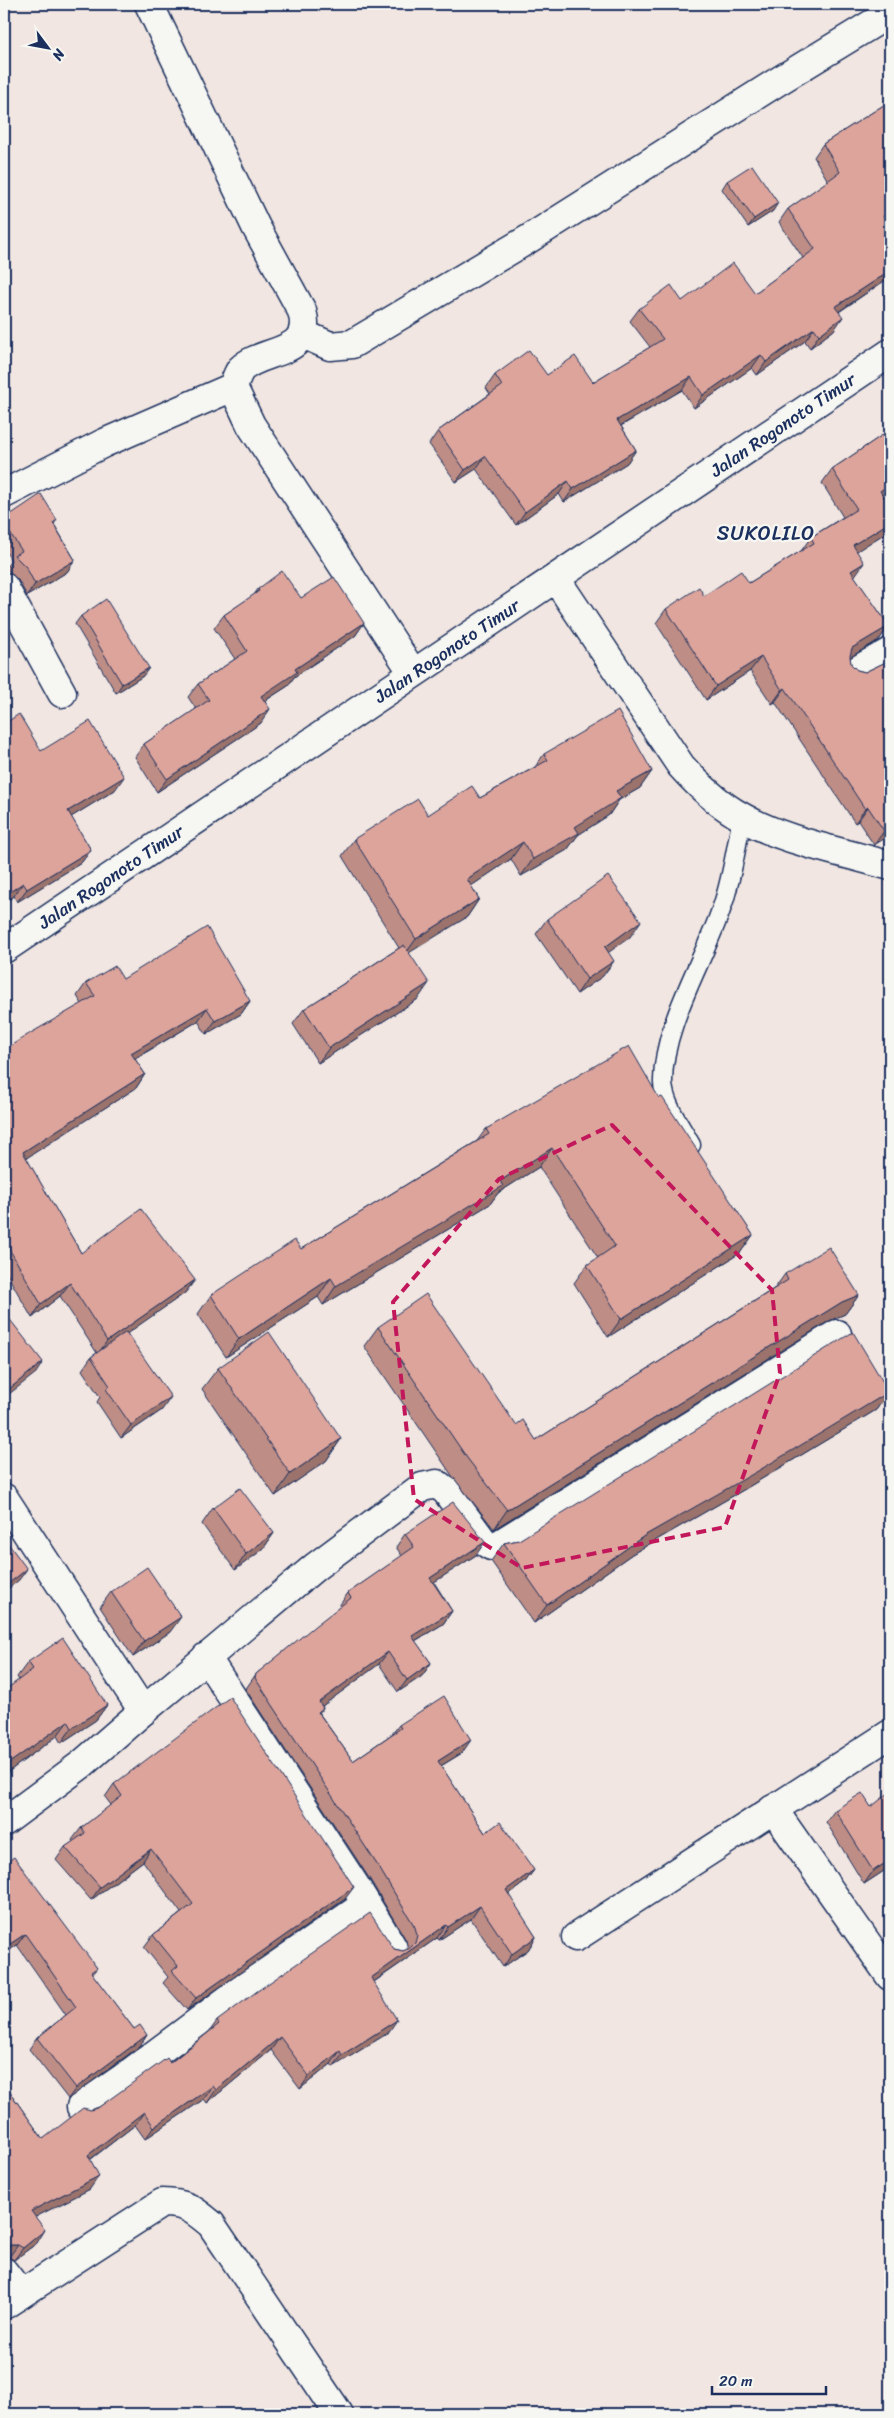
<svg xmlns="http://www.w3.org/2000/svg" width="894" height="2418" font-family="Sriracha,sans-serif">
<style>
.lines{fill:none;stroke-linecap:round;stroke-linejoin:round}
.service-casing{stroke:#1b2f5e;stroke-width:21}
.minor-casing{stroke:#1b2f5e;stroke-width:31}
.tertiary-casing{stroke:#1b2f5e;stroke-width:31}
.service{stroke:#f6f6f2;stroke-width:18}
.minor{stroke:#f6f6f2;stroke-width:28}
.tertiary{stroke:#f6f6f2;stroke-width:28}
.wall{fill:#be8d85;stroke:#1b2f5e}
.shaded-wall{fill:#9b736c;stroke:#1b2f5e}
.building{fill:#dda49b;stroke:#1b2f5e}
.marked{fill:none;stroke:#c2185b;stroke-width:4;stroke-dasharray:10 6;stroke-linejoin:round}
.labels{text-anchor:middle;dominant-baseline:central;stroke-width:4.5;stroke-linejoin:round;paint-order:stroke}
.street-label{font-size:18px;fill:#1b2f5e;stroke:#f6f6f2}
.quarter-label{font-size:20px;letter-spacing:1px;fill:#1b2f5e;stroke:#f6f6f2}
</style>
<rect width="100%" height="100%" fill="#f1e6e1"/>
<filter id="ink" filterUnits="userSpaceOnUse"><feTurbulence type="fractalNoise" baseFrequency=".02" numOctaves="2"/><feDisplacementMap in="SourceGraphic" scale="10" xChannelSelector="R" yChannelSelector="G"/><feConvolveMatrix kernelMatrix="1 2 1 2 8 2 1 2 1" color-interpolation-filters="sRGB"/></filter>
<g filter="url(#ink)">
<g class="lines">
<defs>
<path id="service" d="M691,1145C681,1126 664,1105 663,1083C662,1026 704,961 722,907C732,879 736,847 742,818"/>
<g id="minor">
<path d="M149,4L256,227L302,311C315,356 262,348 241,369C237,374 235,382 233,387L251,425L413,673"/>
<path d="M303,334L330,346L352,344L527,240L777,82L890,13"/>
<path d="M4,494L104,443L233,387"/>
<path d="M556,579L681,766C699,786 718,804 742,817C783,841 844,852 890,866"/>
<path d="M4,587L62,693"/>
<path d="M855,671L890,652"/>
<path d="M4,1498L143,1711L82,1764L4,1822"/>
<path d="M206,1657L356,1887L393,1948"/>
<path d="M143,1711L315,1567L422,1487L437,1484L446,1491L483,1541L491,1546L498,1545L837,1334"/>
<path d="M773,1809L890,1976"/>
<path d="M576,1937L890,1734"/>
<path d="M81,2107L123,2078L238,1992L366,1904"/>
<path d="M4,2272L21,2294L4,2305"/>
<path d="M21,2294L162,2203C186,2203 193,2209 211,2224L339,2414"/>
</g>
<path id="tertiary" d="M4,949L890,353"/>
</defs>
<use href="#service" class="service-casing"/>
<use href="#minor" class="minor-casing"/>
<use href="#tertiary" class="tertiary-casing"/>
<use href="#service" class="service"/>
<use href="#minor" class="minor"/>
<use href="#tertiary" class="tertiary"/>
</g>
<g class="wall">
<path d="M890,101V218L886,221L890,277L839,312L834,330L810,348L805,341L757,375L752,368L694,408L682,390L621,426L636,450L627,463L564,502L559,494L516,525L476,469L456,482L429,444L438,431L490,394L486,388L495,375H547L593,382L650,347L630,321L639,309L682,301L755,293L803,258L779,222L788,209L828,181L814,157L823,144Z"/>
<path d="M727,181L773,211L748,227L722,189Z"/>
<path d="M890,430V492L884,497L890,507V527L887,532L856,551L854,576L889,626L879,640L850,658L851,664L857,670L865,672L890,660V835L874,845L858,821L855,823L775,702L772,704L750,671L706,700L656,623L666,609L704,596L749,583L801,551L811,537L843,517L822,483L832,469Z"/>
<path d="M4,519L57,520L54,524L75,560L67,572L27,596L18,580L6,568L11,560L4,549Z"/>
<path d="M258,589L301,598L364,623L355,636L294,677L288,686L265,701L261,723L157,792L135,757L144,744L196,709L188,697L198,684L235,659L214,628L224,615L254,595Z"/>
<path d="M81,616L143,676L116,693L75,624Z"/>
<path d="M4,724L41,751L115,790L71,817L91,850L81,863L17,902L14,896L4,903Z"/>
<path d="M544,754L652,771L640,788L619,800L609,815L578,835L567,850L521,876L511,859L471,886L479,899L467,917L409,952L418,999L318,1063L293,1024L304,1009L399,948L342,856L354,839L480,798L535,767Z"/>
<path d="M547,919L630,937L608,952L603,976L577,994L536,934Z"/>
<path d="M123,979L250,1001L241,1014L206,1034L198,1021L135,1059L145,1074L136,1088L26,1158L81,1253L195,1280L185,1293L127,1333L162,1410L121,1438L97,1402L100,1397L82,1370L91,1357L97,1353L60,1296L32,1318L4,1269V1050L82,1004L77,996L86,983Z"/>
<path d="M659,1098L753,1235L740,1253L608,1337L574,1283L587,1265L598,1258L539,1167L498,1193L490,1204L323,1305L318,1297L226,1357L198,1314L211,1295L301,1249L477,1141L486,1129Z"/>
<path d="M785,1274L859,1295L845,1314L829,1321L494,1529L453,1477L364,1346L378,1327L536,1440L775,1288Z"/>
<path d="M218,1368L341,1439L326,1461L275,1496L202,1389Z"/>
<path d="M889,1392L876,1410L745,1489L632,1554L534,1623L491,1561L504,1543L519,1540Z"/>
<path d="M213,1508L274,1533L263,1549L235,1570L202,1524Z"/>
<path d="M405,1534L476,1555L434,1582L452,1611L443,1624L415,1641L431,1663L422,1676L398,1692L379,1664L322,1706L323,1708L319,1713L353,1761L392,1734L399,1725L462,1753L441,1766L485,1833L534,1870L525,1882L508,1895L536,1937L528,1950L503,1967L471,1919L439,1940L437,1938L374,1982L388,2033L333,2067L331,2064L300,2089L271,2050L207,2103L204,2099L145,2139L135,2125L90,2160V2189L35,2217L37,2243L14,2260L9,2257L4,2258V2084L43,2139L91,2110L99,2107L170,2063L209,2032L217,2021L394,1949L403,1951L408,1949L406,1940L369,1878L246,1690L247,1687L256,1674L340,1607L339,1606L348,1593L402,1556L396,1547Z"/>
<path d="M111,1592L170,1632L133,1657L100,1607Z"/>
<path d="M28,1662L107,1705L96,1720L61,1743L57,1736L4,1775V1691L19,1680L17,1677Z"/>
<path d="M114,1784L345,1899L187,2010L163,1983L168,1977L144,1947L153,1935L181,1913L143,1861L91,1900L56,1860L65,1847L73,1842L72,1840L81,1828L111,1805L105,1797Z"/>
<path d="M871,1807L890,1867L864,1884L826,1822L835,1810Z"/>
<path d="M4,1864L97,1968L92,1974L134,2029L147,2035L140,2046L68,2099L29,2049L37,2038L66,2015L17,1945L4,1954Z"/>
</g>
<g class="shaded-wall">
<path d="M778,203L773,211L748,227L754,219Z"/>
<path d="M890,211V218L874,229L883,216Z"/>
<path d="M890,271V277L826,320L835,307Z"/>
<path d="M843,317L834,330L810,348L819,335Z"/>
<path d="M814,328L805,341L757,375L766,362Z"/>
<path d="M761,355L752,368L694,408L703,395Z"/>
<path d="M691,377L682,390L608,433L617,420Z"/>
<path d="M636,450L627,463L564,502L573,489Z"/>
<path d="M485,456L476,469L456,482L465,470Z"/>
<path d="M568,481L559,494L516,525L525,512Z"/>
<path d="M890,484V492L870,505L880,491Z"/>
<path d="M890,522V527L887,532L843,560L853,545Z"/>
<path d="M75,560L67,572L27,596L35,584Z"/>
<path d="M864,563L854,577L851,571Z"/>
<path d="M364,623L355,636L294,677L288,686L252,709L261,696L295,669Z"/>
<path d="M889,626L879,640L842,662L852,648Z"/>
<path d="M761,657L750,671L706,700L716,686Z"/>
<path d="M149,668L143,676L116,693L122,684Z"/>
<path d="M785,688L775,702L772,704L782,690Z"/>
<path d="M270,709L261,723L157,792L167,779Z"/>
<path d="M652,771L640,788L619,800L609,815L578,835L567,850L521,876L533,859L575,827L616,791Z"/>
<path d="M124,777L115,790L58,825L68,811Z"/>
<path d="M868,807L858,821L855,823L865,809Z"/>
<path d="M890,827V835L874,845L884,831Z"/>
<path d="M523,842L511,859L455,897L467,879Z"/>
<path d="M91,850L81,863L17,902L27,889Z"/>
<path d="M23,883L14,896L4,903V896Z"/>
<path d="M479,899L467,917L404,956L416,939Z"/>
<path d="M641,921L630,937L594,963L605,947Z"/>
<path d="M614,961L603,976L577,994L587,979Z"/>
<path d="M429,983L418,999L318,1063L329,1048Z"/>
<path d="M250,1001L241,1014L206,1034L215,1021Z"/>
<path d="M207,1008L198,1021L122,1066L131,1053Z"/>
<path d="M145,1074L136,1088L14,1166L23,1152Z"/>
<path d="M552,1148L539,1167L498,1193L490,1204L323,1305L336,1286L500,1181Z"/>
<path d="M753,1235L740,1253L608,1337L621,1319Z"/>
<path d="M331,1278L318,1297L226,1357L239,1339Z"/>
<path d="M195,1280L185,1293L98,1354L107,1341Z"/>
<path d="M70,1283L60,1296L32,1318L41,1304Z"/>
<path d="M859,1295L845,1314L829,1321L494,1529L507,1510L842,1302Z"/>
<path d="M43,1362L36,1373L4,1398V1393Z"/>
<path d="M889,1392L876,1410L745,1489L632,1554L534,1623L547,1605L644,1536Z"/>
<path d="M171,1397L162,1410L121,1438L131,1425Z"/>
<path d="M341,1439L326,1461L275,1496L290,1474Z"/>
<path d="M274,1533L263,1549L235,1570L246,1554Z"/>
<path d="M485,1542L476,1555L422,1590L430,1578Z"/>
<path d="M27,1569L19,1580L4,1592V1587Z"/>
<path d="M452,1611L443,1624L403,1648L412,1636Z"/>
<path d="M181,1617L170,1632L133,1657L144,1641Z"/>
<path d="M388,1652L379,1664L310,1715L319,1702Z"/>
<path d="M431,1663L422,1676L398,1692L407,1680Z"/>
<path d="M107,1705L96,1720L61,1743L72,1728Z"/>
<path d="M68,1721L57,1736L4,1775V1768L5,1766Z"/>
<path d="M471,1740L462,1753L429,1773L438,1761Z"/>
<path d="M151,1849L143,1861L91,1900L100,1887Z"/>
<path d="M890,1860V1867L864,1884L873,1871Z"/>
<path d="M534,1870L525,1882L497,1903L506,1890Z"/>
<path d="M354,1887L345,1899L187,2010L196,1998Z"/>
<path d="M480,1906L471,1919L439,1940L448,1927Z"/>
<path d="M446,1925L437,1938L362,1990L371,1978Z"/>
<path d="M25,1934L17,1945L4,1954V1948Z"/>
<path d="M536,1937L528,1950L503,1967L512,1954Z"/>
<path d="M397,2020L388,2033L333,2067L342,2055Z"/>
<path d="M147,2035L140,2046L68,2099L76,2088Z"/>
<path d="M280,2037L271,2050L207,2103L216,2090Z"/>
<path d="M340,2051L331,2064L300,2089L309,2076Z"/>
<path d="M213,2086L204,2099L145,2139L154,2127Z"/>
<path d="M144,2112L135,2125L79,2168L88,2155Z"/>
<path d="M99,2176L90,2189L22,2224L31,2211Z"/>
<path d="M45,2230L37,2243L14,2260L23,2248Z"/>
<path d="M8,2245H18L9,2257L4,2258V2251Z"/>
</g>
<g class="building">
<path d="M890,101V211L883,216L890,227V271L835,307L843,317L819,335L814,328L766,362L761,355L703,395L691,377L617,420L636,450L573,489L568,481L525,512L485,456L465,470L438,431L502,386L495,375L529,350L547,375L575,356L593,382L663,339L639,309L671,285L682,301L733,263L755,293L815,249L788,209L840,172L823,144Z"/>
<path d="M752,165L778,203L754,219L727,181Z"/>
<path d="M890,430V484L880,491L890,507V522L853,545L864,563L851,571L889,626L852,648L850,656L851,664L857,670L865,672L890,660V827L884,831L868,807L865,809L785,688L782,690L761,657L716,686L666,609L699,587L704,596L741,571L749,583L814,543L811,537L857,509L832,469Z"/>
<path d="M41,494L57,520L53,523L75,560L35,584L26,567L14,555L22,551L4,524V519Z"/>
<path d="M282,571L301,598L334,577L364,623L295,669L297,672L261,696L270,709L167,779L144,744L209,700L198,684L247,651L224,615L259,591L258,589Z"/>
<path d="M106,599L149,668L122,684L81,616Z"/>
<path d="M618,711L652,771L616,791L621,798L575,827L579,833L533,859L523,842L467,879L479,899L416,939L354,839L418,799L428,815L472,786L480,798L548,760L544,754Z"/>
<path d="M19,714L41,751L90,721L124,777L68,811L91,850L27,889L23,883L4,896V724Z"/>
<path d="M608,876L641,921L605,947L614,961L587,979L547,919Z"/>
<path d="M207,927L250,1001L215,1021L207,1008L131,1053L145,1074L23,1152L81,1253L141,1209L195,1280L107,1341L70,1283L41,1304L4,1240V1050L29,1034L95,996L86,983L115,966L123,979Z"/>
<path d="M404,945L429,983L329,1048L304,1009Z"/>
<path d="M629,1046L659,1098L662,1097L753,1235L621,1319L587,1265L615,1246L552,1148L500,1181L503,1186L336,1286L331,1278L239,1339L211,1295L295,1240L301,1249L489,1134L486,1129Z"/>
<path d="M829,1247L859,1295L842,1302L507,1510L467,1458L378,1327L426,1294L516,1425L523,1420L536,1440L788,1280L785,1274Z"/>
<path d="M4,1312L43,1362L4,1393Z"/>
<path d="M126,1332L171,1397L131,1425L106,1389L110,1386L91,1357Z"/>
<path d="M269,1332L341,1439L290,1474L218,1368Z"/>
<path d="M853,1332L889,1392L758,1471L644,1536L547,1605L504,1543L519,1540Z"/>
<path d="M240,1488L274,1533L246,1554L213,1508Z"/>
<path d="M453,1502L485,1542L430,1578L452,1611L412,1636L431,1663L407,1680L388,1652L319,1702L323,1708L318,1712L353,1761L401,1728L399,1725L444,1696L471,1740L438,1761L485,1833L500,1822L534,1870L506,1890L536,1937L512,1954L480,1906L448,1927L446,1925L371,1978L397,2020L342,2055L340,2051L309,2076L280,2037L216,2090L213,2086L154,2127L144,2112L88,2155L99,2176L31,2211L45,2230L23,2248L18,2245H8L4,2240V2084L43,2139L83,2108L91,2110L99,2107L167,2058L170,2063L219,2024L217,2021L256,1992L370,1913L394,1949L403,1951L410,1948L415,1943L417,1935L415,1927L378,1866L255,1678L256,1674L316,1625L351,1598L348,1593L414,1547L405,1534Z"/>
<path d="M4,1538L27,1569L4,1587Z"/>
<path d="M147,1567L181,1617L144,1641L111,1592Z"/>
<path d="M63,1638L107,1705L72,1728L68,1721L5,1766L4,1764V1691L33,1669L28,1662Z"/>
<path d="M230,1697L354,1887L196,1998L172,1971L178,1966L153,1935L193,1904L151,1849L100,1887L65,1847L85,1833L81,1828L122,1796L114,1784Z"/>
<path d="M890,1792V1860L873,1871L835,1810L862,1793L871,1807Z"/>
<path d="M14,1857L97,1968L91,1972L134,2029L140,2025L147,2035L76,2088L37,2038L76,2007L25,1934L4,1948V1864Z"/>
</g>
</g>
<path class="marked" d="M612,1125L772,1290L780,1373L725,1527L522,1568L414,1499L393,1302L499,1179Z"/>
<g class="labels">
<g class="street-label">
<text transform="translate(783 425) rotate(-34)">Jalan Rogonoto Timur</text>
<text transform="translate(447 651) rotate(-34)">Jalan Rogonoto Timur</text>
<text transform="translate(111 877) rotate(-34)">Jalan Rogonoto Timur</text>
</g>
<g class="quarter-label">
<text x="766" y="533">SUKOLILO</text>
</g>
</g>
<rect width="894" height="2418" fill="none" stroke="#f6f6f2" stroke-width="20"/>
<rect x="10" y="10" width="874" height="2398" fill="none" stroke="#1b2f5e" stroke-width="2" filter="url(#ink)"/>
<g transform="translate(48 48) rotate(122)" stroke="#f6f6f2" stroke-width="4" paint-order="stroke">
<path d="M0-4L9 19L0 12L-9 19Z" fill="#1b2f5e"/>
<text y="-8" font-size="14" font-weight="bold" text-anchor="middle" fill="#1b2f5e">N</text>
</g>
<path d="M712 2386v8h114v-8" fill="none" stroke="#1b2f5e" stroke-width="2.5"/>
<text x="719" y="2386" font-size="15" fill="#1b2f5e" stroke="#f6f6f2" stroke-width="4" paint-order="stroke">20 m</text>
</svg>
